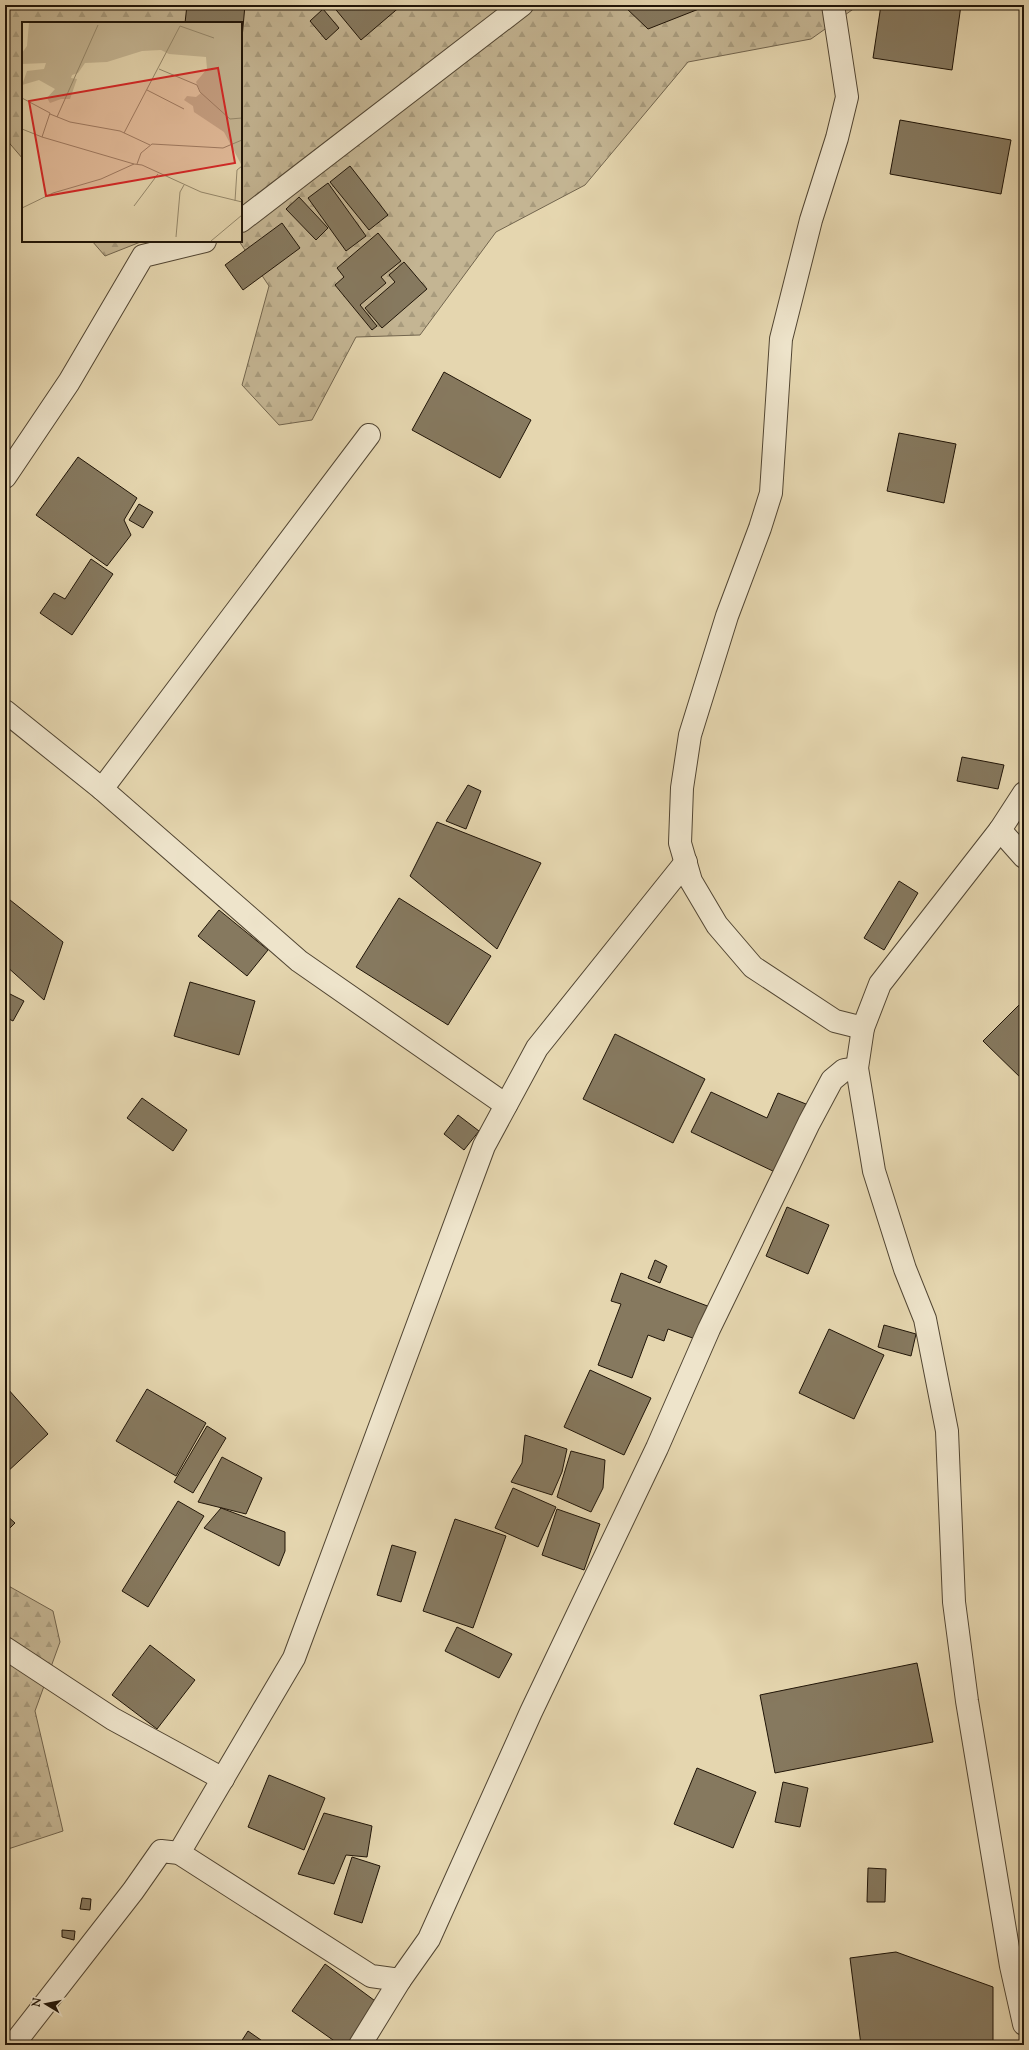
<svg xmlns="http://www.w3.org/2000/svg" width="1029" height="2050" font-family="'Sorts Mill Goudy',serif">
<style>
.forest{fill:url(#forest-firs);stroke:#72654e}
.building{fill:#86795f;stroke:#201508}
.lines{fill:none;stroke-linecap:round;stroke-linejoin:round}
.minor-casing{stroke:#514532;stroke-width:24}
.minor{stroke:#eee4cb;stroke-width:22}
.inset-road{fill:none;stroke:#96896c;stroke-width:1}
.view{fill:#d62828;fill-opacity:0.15;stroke:#d62828;stroke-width:2}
.inset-edge{fill:none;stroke:#201508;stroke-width:2}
</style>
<defs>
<pattern id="forest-firs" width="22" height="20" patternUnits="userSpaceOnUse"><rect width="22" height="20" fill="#c4b593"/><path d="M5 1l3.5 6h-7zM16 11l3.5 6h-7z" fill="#a89b7d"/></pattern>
</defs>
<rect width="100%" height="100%" fill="#e5d6af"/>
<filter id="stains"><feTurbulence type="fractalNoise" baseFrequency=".005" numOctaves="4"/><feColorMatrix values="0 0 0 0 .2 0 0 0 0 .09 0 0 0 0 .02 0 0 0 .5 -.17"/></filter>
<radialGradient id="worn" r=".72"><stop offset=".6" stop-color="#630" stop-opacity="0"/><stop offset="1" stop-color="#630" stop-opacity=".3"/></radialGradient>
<g class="forest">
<path d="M5,5H859L811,39L688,62L585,185L496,232L420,335L356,337L312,420L279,425L242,385L269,286L239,241H241V23H23V159L5,138Z"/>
<path d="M92,241H143L105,256Z"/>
<path d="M5,1584L53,1611L60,1642L35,1711L63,1831L5,1850Z"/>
</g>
<g class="building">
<path d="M187,5H245L241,49V23H185Z"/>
<path d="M332,5H402L361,40Z"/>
<path d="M626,5H709L648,29L624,6Z"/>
<path d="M881,5H961L952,70L873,58Z"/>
<path d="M323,9L339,28L326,40L310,21Z"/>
<path d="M900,120L1011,140L1001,194L890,174Z"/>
<path d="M350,166L388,215L369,230L330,182Z"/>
<path d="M328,183L366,236L346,251L308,198Z"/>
<path d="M299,197L328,228L316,240L286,209Z"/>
<path d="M282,223L300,248L243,290L225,265Z"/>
<path d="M378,233L401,261L381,277L386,283L360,305L377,326L372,330L335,285L344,277L337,268Z"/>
<path d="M404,262L427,289L382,328L365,308L395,282L389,275Z"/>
<path d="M444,372L531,420L500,478L412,430Z"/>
<path d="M899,433L956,444L944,503L887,491Z"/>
<path d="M78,457L137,498L124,520L131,535L107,566L36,515Z"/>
<path d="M139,504L153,512L143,528L129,520Z"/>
<path d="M91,559L113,574L72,635L40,613L54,593L65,599Z"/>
<path d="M962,757L1004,765L998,789L957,781Z"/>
<path d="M468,785L481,791L466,829L446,821Z"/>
<path d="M437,822L541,863L497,949L410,876Z"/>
<path d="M899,881L918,893L884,950L864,938Z"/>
<path d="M5,896L63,942L44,1000L5,965Z"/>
<path d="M399,898L491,956L448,1025L356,967Z"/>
<path d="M219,910L268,950L247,976L198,936Z"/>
<path d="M190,982L255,1001L239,1055L174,1036Z"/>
<path d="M8,993L24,1001L13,1021L5,1017V998Z"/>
<path d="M1024,1000V1081L983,1041Z"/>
<path d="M615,1034L705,1079L673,1143L583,1099Z"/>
<path d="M711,1092L767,1118L778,1093L806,1104L777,1173L691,1132Z"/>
<path d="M142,1098L187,1130L173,1151L127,1118Z"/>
<path d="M458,1115L479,1131L464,1150L444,1134Z"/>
<path d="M787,1207L829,1225L808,1274L766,1256Z"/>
<path d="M655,1260L667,1266L660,1283L648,1278Z"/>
<path d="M621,1273L710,1307L698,1340L668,1329L664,1341L648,1335L632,1378L598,1365L621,1304L611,1301Z"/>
<path d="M884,1325L916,1334L911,1356L878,1347Z"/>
<path d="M829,1329L884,1355L854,1419L799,1393Z"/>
<path d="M590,1370L651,1398L624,1455L564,1427Z"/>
<path d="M7,1388L48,1434L5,1474V1390Z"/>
<path d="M147,1389L206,1423L176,1476L116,1441Z"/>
<path d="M207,1426L226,1438L193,1493L174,1482Z"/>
<path d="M525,1435L567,1449L562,1472L552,1495L511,1482L522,1463Z"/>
<path d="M571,1451L605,1460L603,1488L591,1512L557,1497Z"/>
<path d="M222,1457L262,1478L246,1514L198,1502Z"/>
<path d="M513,1488L556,1507L538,1547L495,1528Z"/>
<path d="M178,1501L204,1516L148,1607L122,1591Z"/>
<path d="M221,1508L285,1532V1551L279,1566L204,1528Z"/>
<path d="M557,1509L600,1524L584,1570L542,1555Z"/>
<path d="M5,1514L15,1523L5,1533Z"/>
<path d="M455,1519L506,1536L473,1628L423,1611Z"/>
<path d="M392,1545L416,1552L401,1602L377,1595Z"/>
<path d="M457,1627L512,1654L499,1678L445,1651Z"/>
<path d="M150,1645L195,1680L157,1729L112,1695Z"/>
<path d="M917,1663L933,1742L775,1773L760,1695Z"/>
<path d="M697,1768L756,1792L733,1848L674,1824Z"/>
<path d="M269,1775L325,1798L304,1850L248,1827Z"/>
<path d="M783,1782L808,1788L800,1827L775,1822Z"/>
<path d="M324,1813L372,1826L367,1857L346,1855L334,1884L298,1874Z"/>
<path d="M352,1857L380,1866L362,1923L334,1914Z"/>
<path d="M868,1868L886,1869L885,1902H867Z"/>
<path d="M82,1898L91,1899L90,1910L80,1909Z"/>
<path d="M62,1930L75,1931L74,1940L62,1937Z"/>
<path d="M896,1952L993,1987V2042L967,2045H861L850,1958Z"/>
<path d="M325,1964L382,2006L354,2045H340L292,2011Z"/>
<path d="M248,2031L268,2045H239Z"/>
</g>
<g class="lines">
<defs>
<g id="minor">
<path d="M833,5L847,97L837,138L811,220L781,339L771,493L760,528L727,616L690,735L682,788L680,843L691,881L717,925L753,967L835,1021L863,1028"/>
<path d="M241,221L522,5"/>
<path d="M5,477L69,382L143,256L205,241"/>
<path d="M5,711L102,789L299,961L506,1105"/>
<path d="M102,789L369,435"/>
<path d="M1024,793L1000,830L880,984L863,1028L857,1068L874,1171L905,1269L925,1319L947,1431L954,1602L967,1701L1011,1966L1024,2024"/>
<path d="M1000,830L1024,857"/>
<path d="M5,1648L113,1719L223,1779"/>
<path d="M179,1853L294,1658L484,1146L537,1048L686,862"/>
<path d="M13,2045L133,1891L161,1851L179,1853L371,1976L400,1980L429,1939L531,1712L657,1448L709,1329L809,1123L832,1080L844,1070L857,1068"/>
<path d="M360,2045L400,1980"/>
</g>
</defs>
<use href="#minor" class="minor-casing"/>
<use href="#minor" class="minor"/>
</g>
<g transform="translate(22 22)">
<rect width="220" height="220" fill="#e5d6af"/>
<path d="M7,1H220V144L202,110L172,90L171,84L162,78L165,74L174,75L179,71L174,60L185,47L184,35L147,32L139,28L120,29L85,40L63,41L56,51L50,53L49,56L55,57L48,77H39L28,81L25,76L33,67L17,58L0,63L5,49L22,47L24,41L0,42V31L5,24Z" fill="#c4b593"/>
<path class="inset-road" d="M137,47L175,63L178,70L208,97L220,96M125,68L162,87M0,76L28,91L20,115L112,142M28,92L48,100L98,109L128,123M35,95L76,3M0,107L20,115M102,111L158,4L192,16M115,142L119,131L130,122L201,126L220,118M213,179L215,148L220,144M112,184L136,152M0,186L31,171L79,157L112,142L120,143L179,170L220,180M154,215L158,170L162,163M189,219L220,193"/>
<path class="view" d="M196,46L213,141L24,174L7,79Z"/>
<rect width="220" height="220" class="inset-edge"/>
</g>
<rect width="1029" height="2050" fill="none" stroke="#e5d6af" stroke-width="20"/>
<rect x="6" y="6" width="1017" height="2038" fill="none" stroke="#201508" stroke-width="2"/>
<rect x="10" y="10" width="1009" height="2030" fill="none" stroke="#201508"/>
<g transform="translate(46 2004) rotate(280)" stroke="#eee4cb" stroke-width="3" paint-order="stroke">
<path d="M0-3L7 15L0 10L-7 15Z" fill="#201508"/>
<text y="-6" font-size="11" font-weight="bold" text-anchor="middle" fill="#201508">N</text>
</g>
<rect width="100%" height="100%" filter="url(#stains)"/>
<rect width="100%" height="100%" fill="url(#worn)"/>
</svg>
